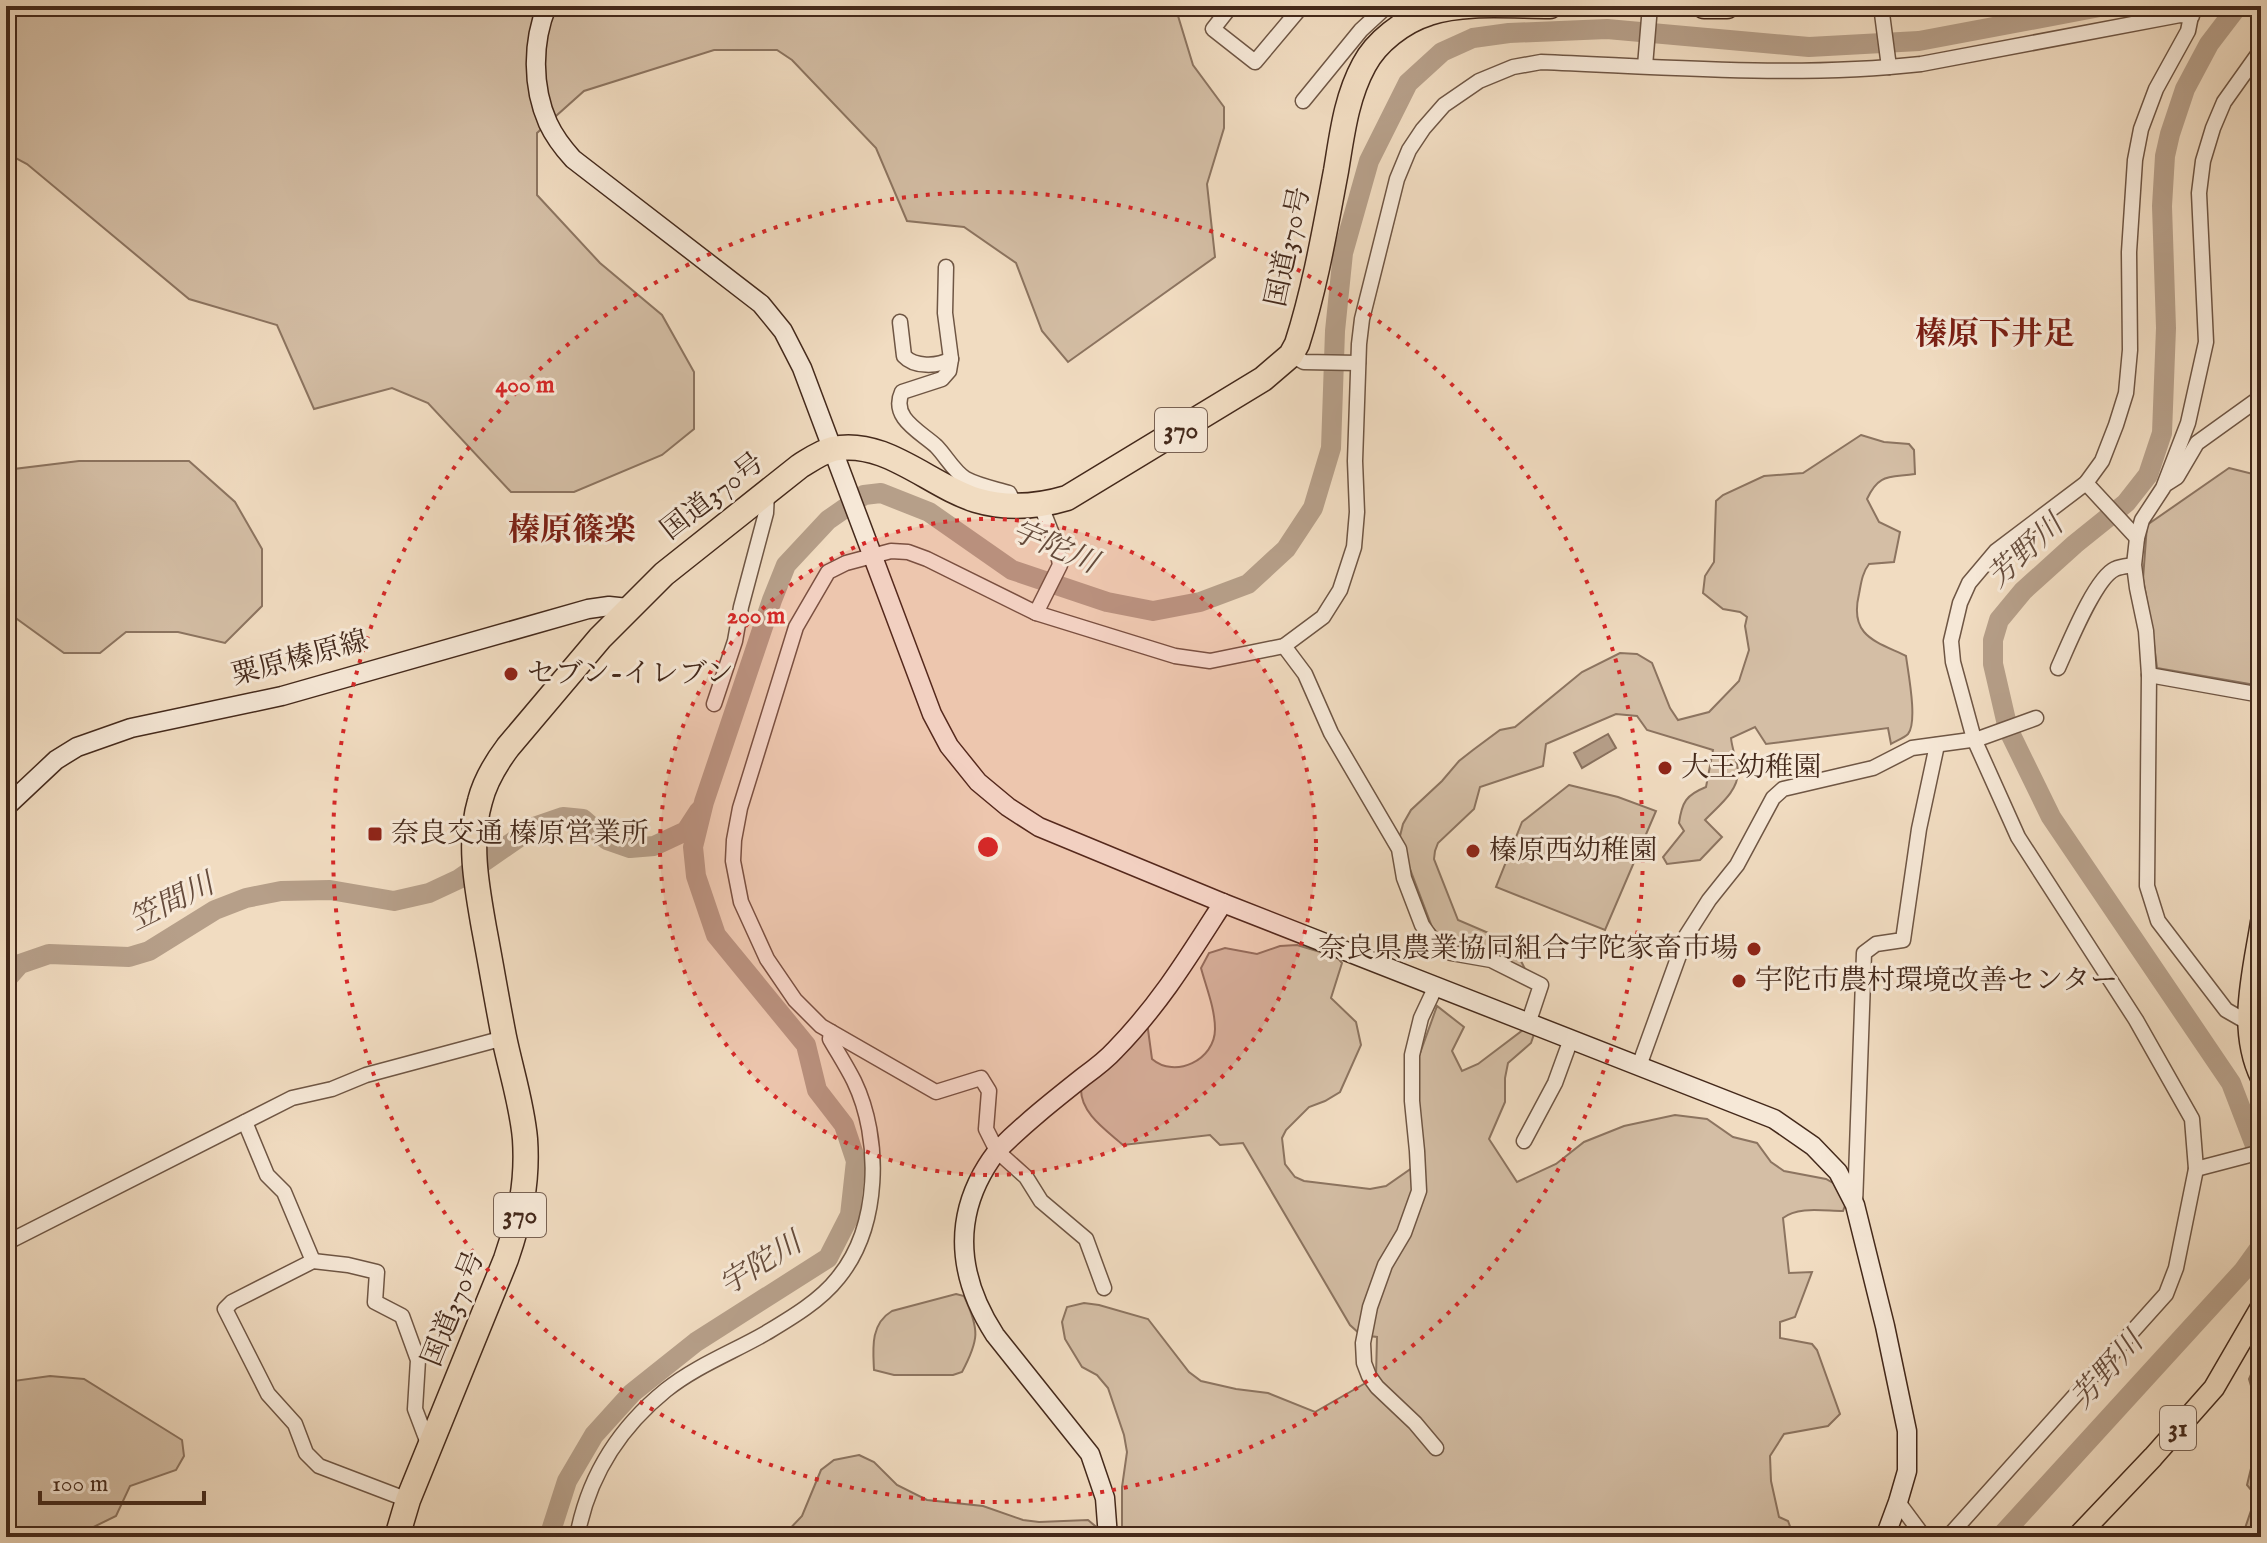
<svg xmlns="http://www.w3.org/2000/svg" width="2267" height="1543" font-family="'IM FELL English','Noto Serif JP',serif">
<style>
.green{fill:#d4bea5;stroke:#8c7460;stroke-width:2}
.water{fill:#b69f89;stroke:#88705d;stroke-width:2}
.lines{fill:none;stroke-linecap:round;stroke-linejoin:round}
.river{stroke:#b69f89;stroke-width:20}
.street-casing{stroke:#6f5644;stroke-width:17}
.secondary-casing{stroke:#44291b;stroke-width:21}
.primary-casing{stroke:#44291b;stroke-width:23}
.highway-casing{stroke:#44291b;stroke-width:27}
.street{stroke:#f6e8d7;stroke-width:14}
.secondary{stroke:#f6e8d7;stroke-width:18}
.primary{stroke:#f1dcc1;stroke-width:20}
.highway{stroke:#f1dcc1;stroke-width:24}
.ring{fill:none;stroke:#d62828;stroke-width:4;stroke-dasharray:4 8}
.poi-dot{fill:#8f2418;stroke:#f6e8d7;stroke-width:3}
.labels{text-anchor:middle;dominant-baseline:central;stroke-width:6;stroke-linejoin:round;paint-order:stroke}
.shield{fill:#f6e8d7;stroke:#796253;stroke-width:2}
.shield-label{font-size:26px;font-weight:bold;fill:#44291b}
.street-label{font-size:28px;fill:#44291b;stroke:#f6e8d7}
.poi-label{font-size:28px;fill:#44291b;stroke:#f6e8d7;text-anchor:start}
.water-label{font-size:30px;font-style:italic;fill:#664c3c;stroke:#f6e8d7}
.quarter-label{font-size:32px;font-weight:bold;fill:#7a1f14;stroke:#f6e8d7}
.centre{fill:#d62828;stroke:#f6e8d7;stroke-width:4}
.ring-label{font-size:24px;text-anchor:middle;font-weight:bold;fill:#d62828;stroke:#f6e8d7;stroke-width:6;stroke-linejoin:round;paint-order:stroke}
</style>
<rect width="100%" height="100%" fill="#f1dcc1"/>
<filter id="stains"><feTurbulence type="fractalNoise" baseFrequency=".0025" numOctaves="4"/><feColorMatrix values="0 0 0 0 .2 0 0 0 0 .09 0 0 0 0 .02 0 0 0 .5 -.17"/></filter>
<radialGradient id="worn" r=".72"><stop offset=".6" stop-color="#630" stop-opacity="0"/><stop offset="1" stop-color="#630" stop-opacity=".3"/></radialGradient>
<g class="green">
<path d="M6,6H1175L1193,65L1224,107V128L1207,184L1215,257L1068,362L1042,331L1016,263L964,227L907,221L876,148L792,60L777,50H714L584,91L537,133V195L600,263L662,315L694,372V429L662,455L574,492H511L428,403L392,388L314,409L277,325L189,299L27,164L6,153Z"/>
<path d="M1861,435L1884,442L1909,444L1914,450L1915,474C1889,478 1879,473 1867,499L1879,522L1900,532L1894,562L1869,564C1862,573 1861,584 1859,594C1849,636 1875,641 1906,656C1908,672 1918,722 1908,734C1904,738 1896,741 1891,744L1888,728L1766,744L1755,727L1731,738C1732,749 1737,760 1738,771C1739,791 1717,807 1705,820L1722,837L1700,860L1667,864L1663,857L1684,831L1679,823C1682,802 1686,795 1706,787L1713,750L1647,730L1637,716L1616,714L1546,744L1543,766L1480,787L1474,809L1438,843L1435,851L1434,859L1458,920L1512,943L1526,971L1486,953L1447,944L1432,927L1399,840L1403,824L1411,810L1442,781L1459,761L1473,750L1500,730L1515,727L1582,672L1620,653L1637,654L1652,663L1670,708L1678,720L1709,712L1739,681L1749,650L1745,626L1747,617L1740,612L1723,609L1703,593L1705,576L1714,562L1716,501L1723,495L1764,476L1803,473Z"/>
<path d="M79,461H189L235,502L262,549V606L225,643L178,632H126L100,653H64L6,611V470Z"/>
<path d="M2229,468L2261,476V686L2157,668L2152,629L2143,579L2147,525Z"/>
<path d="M1569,785L1618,797L1656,811L1605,930L1496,887L1522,822Z"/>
<path d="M1297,945L1337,957L1342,963L1331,998L1356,1022L1361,1045L1340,1092L1325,1101L1309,1107L1286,1130L1282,1138L1285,1164L1295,1177L1304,1181L1370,1189L1386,1186L1419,1163L1409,1084L1437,1006L1464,1027L1452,1051L1462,1071L1478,1064L1523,1030L1534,1034L1531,1043L1508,1063L1505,1078V1102L1489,1139L1517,1182L1556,1164L1584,1142L1624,1126L1675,1115L1707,1119L1733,1137L1757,1143L1771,1162L1784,1171L1826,1179L1840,1187L1846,1203L1843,1211C1824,1211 1798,1206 1783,1218L1789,1273L1812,1272L1795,1317L1780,1322V1338L1812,1344L1817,1350L1840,1414L1828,1426L1784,1434L1770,1456L1771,1481L1779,1517L1788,1521L1794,1537H1122V1487L1127,1452L1124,1435L1108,1388L1097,1375L1082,1367L1065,1339L1062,1322L1067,1307L1084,1303L1099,1305L1148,1319L1189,1372L1201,1381L1236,1389L1268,1393L1315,1412L1376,1377L1377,1337L1361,1335L1350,1325L1243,1143L1220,1145L1210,1135L1123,1145C1106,1130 1080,1113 1081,1088L1147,1022L1152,1059C1175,1079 1215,1060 1215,1029C1215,1008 1206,987 1201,968L1209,953L1225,948L1257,954L1280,946Z"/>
<path d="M956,1294L964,1296C980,1330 979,1340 962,1372L953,1375H894L874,1370C873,1349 870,1324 892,1311Z"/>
<path d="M2261,1351V1420L2249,1379Z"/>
<path d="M50,1376L84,1379L182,1440L184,1456L176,1470L130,1486L116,1516L73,1537H6V1382Z"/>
<path d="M2261,1427V1533H2258L2256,1537H2242L2256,1496L2247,1485Z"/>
<path d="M859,1455L874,1462L897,1485L927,1500L983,1506L1023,1520L1039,1522L1088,1520L1100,1530V1537H782L802,1516L821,1470L834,1460Z"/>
</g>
<path class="water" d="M1608,734L1616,748L1582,768L1574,753Z"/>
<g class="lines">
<g class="river">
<path d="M2238,6L2209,44L2185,89L2170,134L2165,156L2162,206L2166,328L2162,433L2148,475L2126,503L2075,544L2023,591L1999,620L1993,640V664L2008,729L2051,817L2231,1083L2261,1161"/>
<path d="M6,980L20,964L49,954L129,957L149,951L215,910L246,898L281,891L330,890L394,901L429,893L459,879L534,827L563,817L583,819L607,840L630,848L654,846L686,831L699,811"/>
<path d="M549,1537L567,1481L594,1435L632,1393L696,1342L828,1258L850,1215L856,1161L844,1125L817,1090L806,1045L716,935L696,876L693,847L704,802L772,600L786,565L828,520L864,495L881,493L929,512L1012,570L1107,602L1153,611L1200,602L1248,584L1286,549L1313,508L1331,448L1335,331L1343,253L1369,161L1408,83L1442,52L1473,38L1509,33L1607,29L1809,47L1919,41L2105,6"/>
<path d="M2000,1537L2243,1271L2261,1246"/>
</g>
<defs>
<g id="street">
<path d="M1231,6L1213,29L1255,62L1302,6"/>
<path d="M1881,6L1889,67"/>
<path d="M1645,66L1650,6"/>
<path d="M1303,101L1361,30L1387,6"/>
<path d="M946,267L945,313L951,359L949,371L942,379L902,392C890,418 921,432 936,446C946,456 954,472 966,479C979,486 996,489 1009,493L1012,499L1011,505"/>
<path d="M900,322L904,356C914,367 937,367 951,359"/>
<path d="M1291,355L1304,362L1358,363"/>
<path d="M2086,483L2137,538"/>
<path d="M2166,484L2177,477L2197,443L2261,397"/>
<path d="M1036,613L1060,565L1056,544L1041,506"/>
<path d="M1284,646L1305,674L1331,733L1399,849L1404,878L1422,925L1436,945L1451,953L1491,960L1541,985L1529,1021"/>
<path d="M2058,668C2068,646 2095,578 2115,569C2121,566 2129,566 2134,565"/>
<path d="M2149,675L2261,695"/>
<path d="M714,704L735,641L741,607L766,513L767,493"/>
<path d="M2247,1022L2226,1010L2158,921L2147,886L2149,675L2146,631L2137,588L2134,565L2137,538L2142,520L2163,488L2188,423L2206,342L2199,193L2203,161L2213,128L2224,102L2261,50"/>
<path d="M1639,1066L1686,936L1709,900L1737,865L1773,798L1783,789L1873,768L1912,748L1978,739L2036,718"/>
<path d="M245,1122L267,1175L284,1192L313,1261"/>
<path d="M1524,1141L1555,1083L1571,1039"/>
<path d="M2196,1169L2261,1152"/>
<path d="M1855,1205L1864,953L1876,944L1903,940L1919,829L1937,745"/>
<path d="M6,1243L292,1098L332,1089L366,1075L504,1038"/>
<path d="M1104,1288L1086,1239L1041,1201L1026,1177L997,1151L986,1129L989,1091L981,1078L936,1092L821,1026L795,1000L767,959L741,902L733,861L734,840L740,808L796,627L828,572L846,563L891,551L908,552L927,559L1036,613L1175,656L1210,661L1284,646L1323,617L1340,590L1354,547L1357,512L1355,461L1359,344L1362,319L1397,179L1409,150L1423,129L1444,105L1479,81L1513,67L1541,62C1667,67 1795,78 1921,64L2180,15L2192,16"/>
<path d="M1436,1448L1415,1423L1377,1387L1369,1376L1364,1363L1363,1343L1370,1307L1385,1265L1404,1233L1419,1191L1417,1151L1412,1101V1055L1421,1018L1436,986"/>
<path d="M408,1500L319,1466L306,1453L295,1424L268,1394L225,1309L232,1302L313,1261L348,1265L377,1272L375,1302L402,1316L418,1360L415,1409L429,1446"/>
<path d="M1898,1502L1924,1537"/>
<path d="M577,1537C588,1477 619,1428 666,1390C696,1366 733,1352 766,1333C791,1318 820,1301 838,1278C880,1227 882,1139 854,1081C847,1067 838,1053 830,1039L831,1032"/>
<path d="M1948,1537L2166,1294L2176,1268L2196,1169L2192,1119L2136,1020L2018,837L1974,739L1953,662L1951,641L1960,603L1969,583L1996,551L2086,483L2102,461L2116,425L2126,393L2130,350L2129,252L2135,160L2141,129L2156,89L2188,31L2193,6"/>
</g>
<g id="secondary">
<path d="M547,6C532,42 532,87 548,123C554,136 563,148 573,159L761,304L783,331L802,368L932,714L949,746L978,782L1008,807L1039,827L1223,903L1774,1119L1813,1146L1838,1172L1855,1205L1885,1326L1907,1431V1471L1898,1502L1885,1537"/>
<path d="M6,807L56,760L77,747L131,728L282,696L588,609L609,606L628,608"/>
<path d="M1108,1537L1105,1498L1090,1454L995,1335C962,1284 952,1229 982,1174C987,1165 993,1156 999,1149C1025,1123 1054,1100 1083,1077C1094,1069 1106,1060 1115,1050C1160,1004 1189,956 1223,903"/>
</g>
<g id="primary">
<path d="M2261,922C2253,973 2237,1029 2261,1078"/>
<path d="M2077,1537L2153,1457L2214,1388L2261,1307"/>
</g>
<g id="highway">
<path d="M1704,6H1727"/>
<path d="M397,1537L408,1500L506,1259C520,1218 528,1183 525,1139C522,1104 511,1071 504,1037C497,1001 491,965 484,928C477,888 468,842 480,801C485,781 496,763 508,747L600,638L664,574L800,466C810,460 821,452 833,449C885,438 930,486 976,500C1006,509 1037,507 1067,498L1263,379L1291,355L1297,344C1315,288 1325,229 1336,171C1342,135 1346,98 1364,65C1376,42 1403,21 1429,13C1464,1 1512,6 1550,6"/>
</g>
</defs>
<use href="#street" class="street-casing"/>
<use href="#secondary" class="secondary-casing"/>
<use href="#primary" class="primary-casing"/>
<use href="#highway" class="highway-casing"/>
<use href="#street" class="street"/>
<use href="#secondary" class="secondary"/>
<use href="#primary" class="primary"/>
<use href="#highway" class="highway"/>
</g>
<circle cx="988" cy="847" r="328" fill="#d62828" fill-opacity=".12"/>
<g class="ring">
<circle cx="988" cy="847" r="328"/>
<circle cx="988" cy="847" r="655"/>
</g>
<g class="poi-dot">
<circle cx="511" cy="674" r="8"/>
<circle cx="1665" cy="768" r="8"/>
<rect x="367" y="826" width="16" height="16" rx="4"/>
<circle cx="1473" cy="851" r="8"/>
<circle cx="1754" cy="949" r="8"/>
<circle cx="1739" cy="981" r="8"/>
</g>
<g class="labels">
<g class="shield">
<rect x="1155" y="408" width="52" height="44" rx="6"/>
<rect x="494" y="1193" width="52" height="44" rx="6"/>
<rect x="2160" y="1406" width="36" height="44" rx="6"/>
</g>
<g class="shield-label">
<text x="1181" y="430">370</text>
<text x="520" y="1215">370</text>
<text x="2178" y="1428">31</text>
</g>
<g class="street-label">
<text transform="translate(1289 247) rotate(-78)">国道370号</text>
<text transform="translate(713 497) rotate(-38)">国道370号</text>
<text transform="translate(300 659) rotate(-15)">粟原榛原線</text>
<text transform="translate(454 1309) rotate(-68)">国道370号</text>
</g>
<g class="poi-label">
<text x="527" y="674">セブン-イレブン</text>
<text x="1681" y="768">大王幼稚園</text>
<text x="391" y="834">奈良交通 榛原営業所</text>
<text x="1489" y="851">榛原西幼稚園</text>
<text x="1738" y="949" text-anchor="end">奈良県農業協同組合宇陀家畜市場</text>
<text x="1755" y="981">宇陀市農村環境改善センター</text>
</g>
<g class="water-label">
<text transform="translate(1054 548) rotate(23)">宇陀川</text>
<text transform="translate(2026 552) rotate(-43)">芳野川</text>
<text transform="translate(172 903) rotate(-26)">笠間川</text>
<text transform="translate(761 1265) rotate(-32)">宇陀川</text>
<text transform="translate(2108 1371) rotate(-48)">芳野川</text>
</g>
<g class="quarter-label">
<text x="1995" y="335">榛原下井足</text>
<text x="572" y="531">榛原篠楽</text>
</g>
</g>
<circle cx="988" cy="847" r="12" class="centre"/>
<g class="ring-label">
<text x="525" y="392">400 m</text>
<text x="756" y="623">200 m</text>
</g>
<rect width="2267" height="1543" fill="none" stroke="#f1dcc1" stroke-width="32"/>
<rect x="8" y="8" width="2251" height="1527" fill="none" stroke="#44291b" stroke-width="4"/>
<rect x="16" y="16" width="2235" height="1511" fill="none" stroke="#44291b" stroke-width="2"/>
<path d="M40 1491v12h164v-12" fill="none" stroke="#44291b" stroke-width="4"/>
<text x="52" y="1491" font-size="24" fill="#44291b" stroke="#f6e8d7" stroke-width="6" paint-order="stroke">100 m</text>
<rect width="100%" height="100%" filter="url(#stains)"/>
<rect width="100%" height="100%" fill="url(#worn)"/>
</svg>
